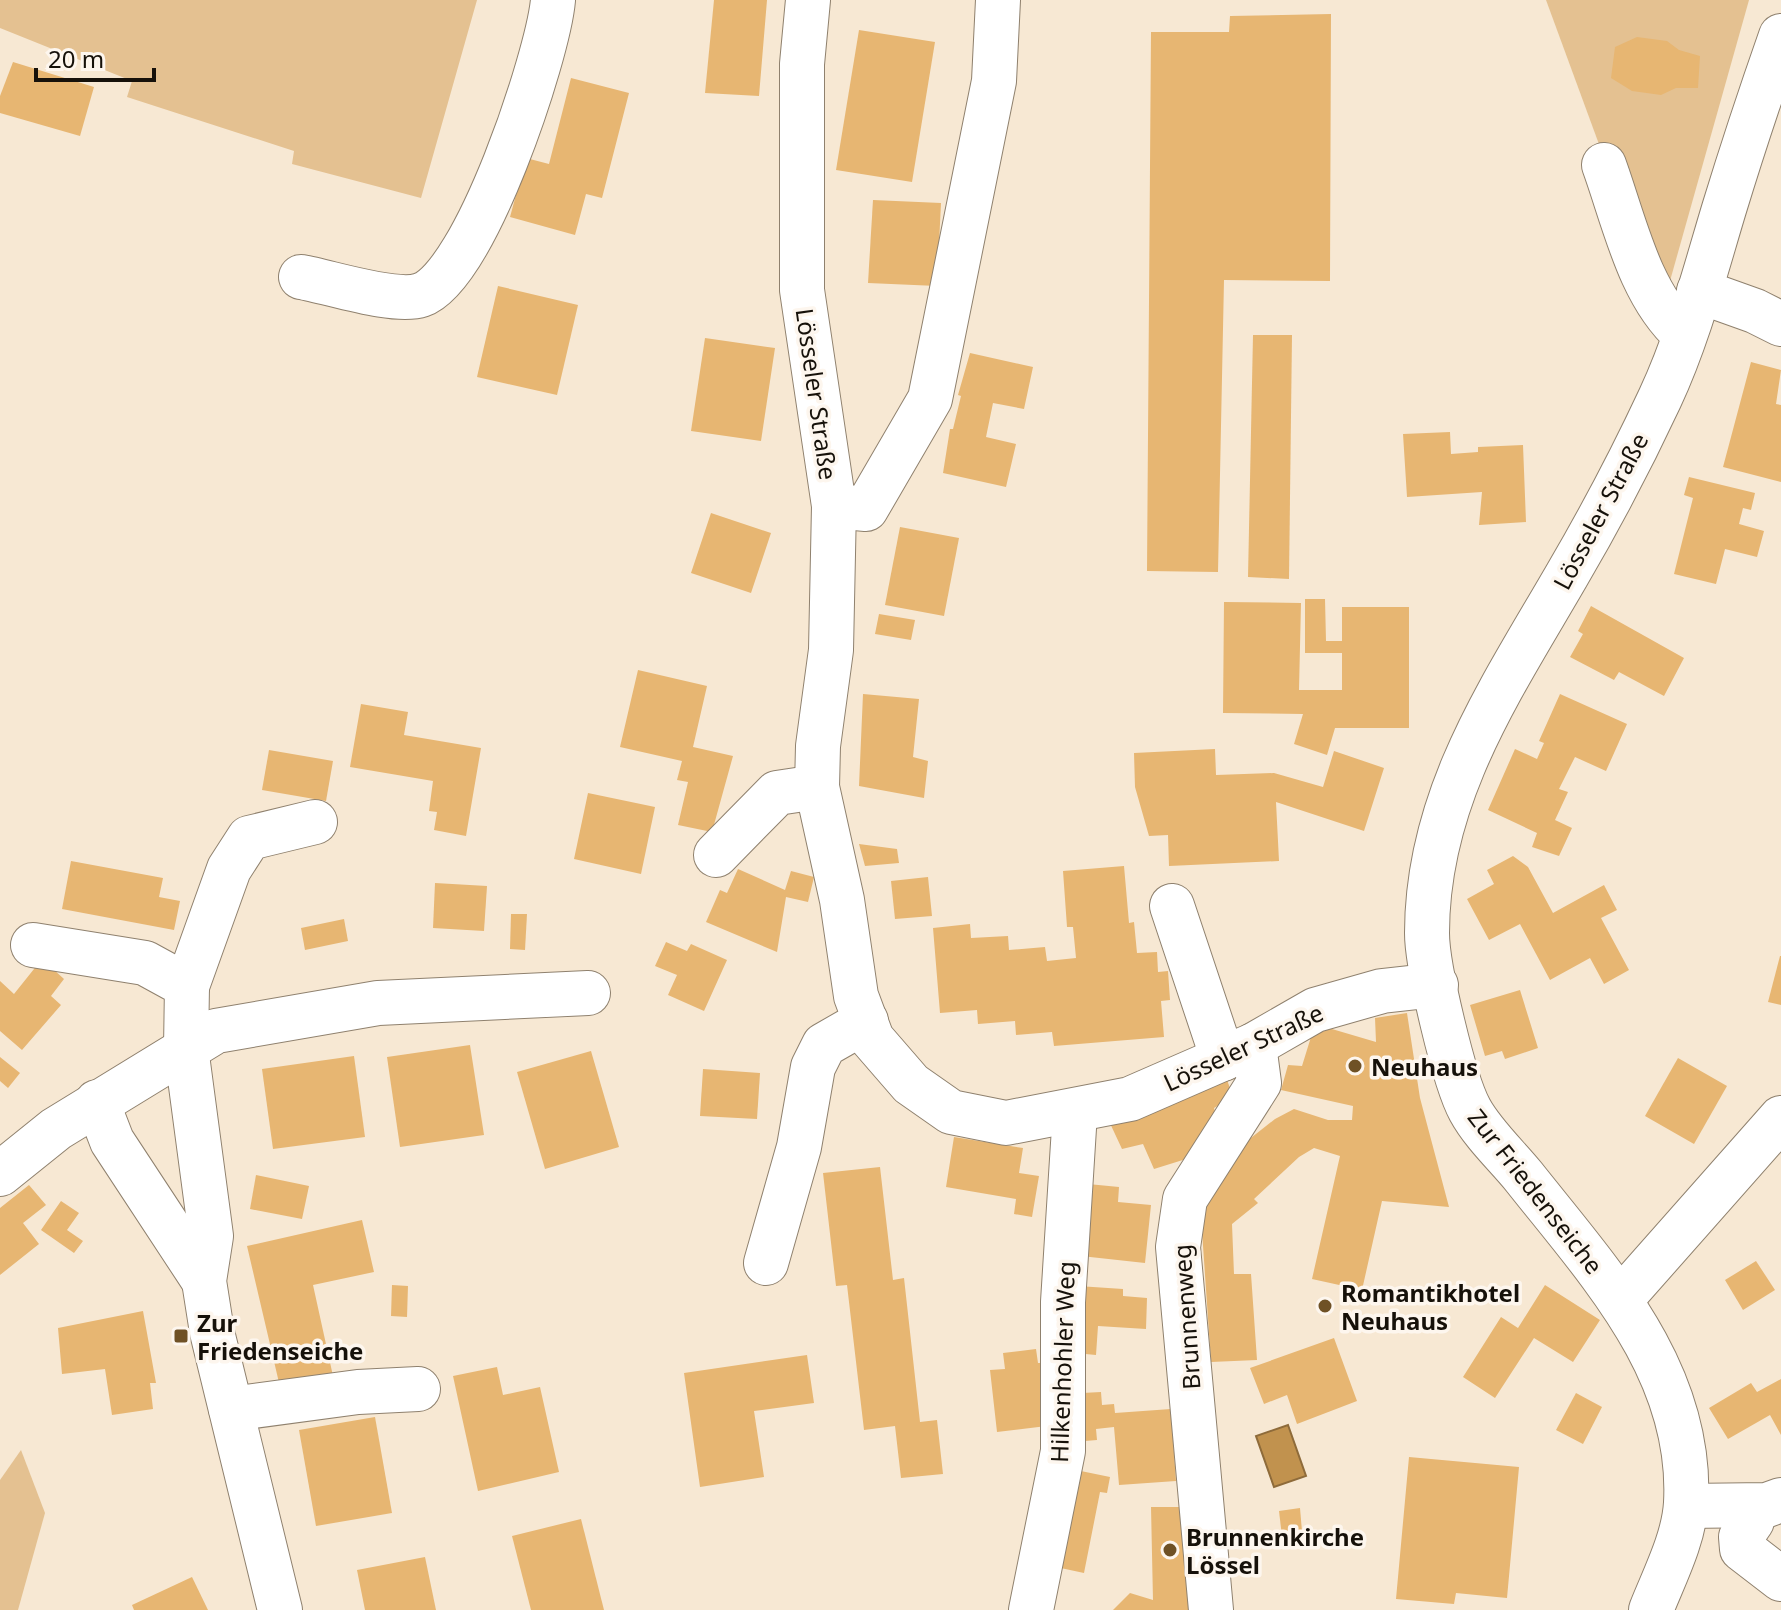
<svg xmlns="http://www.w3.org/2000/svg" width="1781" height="1610" font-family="'Noto Sans',sans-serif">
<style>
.green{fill:#e4c191}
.water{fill:#c1924e;stroke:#8e6b3a;stroke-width:2}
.building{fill:#e7b672}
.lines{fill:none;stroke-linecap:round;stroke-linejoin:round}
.minor-casing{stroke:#8f816e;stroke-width:46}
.minor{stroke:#fff;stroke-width:44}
.poi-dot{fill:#6f5125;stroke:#fdf6ee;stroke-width:3}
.labels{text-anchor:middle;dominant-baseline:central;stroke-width:7;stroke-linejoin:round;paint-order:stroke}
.street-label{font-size:24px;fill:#16110a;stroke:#fdf6ee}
.poi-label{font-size:24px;font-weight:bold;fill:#16110a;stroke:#fdf6ee;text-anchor:start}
</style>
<rect width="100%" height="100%" fill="#f7e8d3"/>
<g class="green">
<path d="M0,0H477L421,198L292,164L294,151L127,97L132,81L0,28Z"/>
<path d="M1546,0H1749L1661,313Z"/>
<path d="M21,1450L45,1513L18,1610H0V1480Z"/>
</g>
<path class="water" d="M1288,1425L1306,1476L1274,1487L1256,1436Z"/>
<g class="building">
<path d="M714,0H767L759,96L705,93Z"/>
<path d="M1331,14L1330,281L1224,280L1218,572L1147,571L1151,32H1229L1230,16Z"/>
<path d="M859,30L935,42L912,182L836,170Z"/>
<path d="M1637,37L1667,41L1679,50L1700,56L1698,88H1676L1661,95L1632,91L1611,78L1615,47Z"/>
<path d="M13,62L94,87L80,136L0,113V96Z"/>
<path d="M571,78L629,93L602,198L586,194L575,235L510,217L526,158L549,164Z"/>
<path d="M873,200L941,203L937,286L868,283Z"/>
<path d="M498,286L578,305L557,395L477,377Z"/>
<path d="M1253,335H1292L1289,579L1248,577Z"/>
<path d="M705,338L775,348L761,441L691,431Z"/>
<path d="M970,353L1033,367L1024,409L993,403L986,437L1016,444L1006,487L943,473L950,429H953L961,396L958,395Z"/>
<path d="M1751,362L1781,370L1776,404L1781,405V482L1723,467Z"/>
<path d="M1450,432L1451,454L1478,452V447L1523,445L1526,522L1479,525L1482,492L1407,497L1403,434Z"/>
<path d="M1689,477L1755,493L1751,510L1743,508L1739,524L1764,531L1757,557L1725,549L1716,584L1674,574L1693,498L1684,495Z"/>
<path d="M711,513L771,533L751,593L691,573Z"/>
<path d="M900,527L959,538L944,616L885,605Z"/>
<path d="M1305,599H1325L1326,641H1342V607H1409V728H1335L1327,755L1294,744L1303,714L1223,713L1224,602L1301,603L1299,690H1342V653H1305Z"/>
<path d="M1591,606L1684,658L1664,696L1619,672L1614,680L1570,657L1583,634L1578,631Z"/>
<path d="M879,614L915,620L911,640L875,634Z"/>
<path d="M638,670L707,686L693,747L733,756L712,832L678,825L688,782L677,780L682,761L620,747Z"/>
<path d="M863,694L919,699L913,757L928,761L924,798L859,786Z"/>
<path d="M1560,694L1627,724L1606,771L1575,757L1559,789L1568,792L1555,820L1572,828L1559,856L1532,847L1537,833L1488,810L1515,749L1537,759L1544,743L1539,741Z"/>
<path d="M361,704L408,712L404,735L481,748L466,836L434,830L437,812L429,811L433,781L350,767Z"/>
<path d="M1215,749L1216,775L1274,773L1323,787L1334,751L1384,768L1364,831L1276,802L1279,861L1169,866L1168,835L1149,836L1135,787L1134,753Z"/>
<path d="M269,750L333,761L326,801L262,790Z"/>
<path d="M588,793L655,807L641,874L574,859Z"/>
<path d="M859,844L897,849L899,863L865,866Z"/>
<path d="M1513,856L1528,867L1553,913L1604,885L1617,910L1601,918L1629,970L1604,984L1590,958L1550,980L1520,924L1489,940L1467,899L1494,884L1487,870Z"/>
<path d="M71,861L163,878L159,897L180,901L174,930L62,909Z"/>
<path d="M1124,866L1129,923L1134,922L1137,953L1157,952L1158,972L1168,971L1170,1000L1161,1001L1164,1037L1054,1046L1052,1032L1016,1035L1015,1021L978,1024L977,1010L940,1013L933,928L970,924L971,938L1008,936L1009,950L1045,947L1047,961L1076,958L1073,927H1067L1063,871Z"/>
<path d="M738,869L785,890L791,871L814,877L808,902L786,897L777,952L706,922L720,890L727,893Z"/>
<path d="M928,877L932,916L895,919L891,881Z"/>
<path d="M435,883L487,886L484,931L433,928Z"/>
<path d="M511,914H527L525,950L510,949Z"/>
<path d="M344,919L348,941L305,950L301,928Z"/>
<path d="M666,942L687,951L691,944L727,960L704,1011L668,995L677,975L655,966Z"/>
<path d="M1780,956H1781V1005L1768,1002Z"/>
<path d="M42,959L64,979L51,996L61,1005L22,1050L0,1031V981L14,994Z"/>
<path d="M1520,990L1538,1048L1505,1059L1502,1051L1485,1056L1470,1005Z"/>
<path d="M1407,1013L1420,1098L1449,1207L1382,1201L1362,1290L1312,1279L1340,1156L1314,1148L1299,1157L1254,1199L1258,1203L1232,1224L1234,1274H1251L1257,1360L1211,1362L1200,1202L1242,1145L1275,1119L1294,1109L1328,1120H1352L1353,1106L1281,1090L1288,1065L1302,1066L1315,1024L1376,1042L1375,1018Z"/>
<path d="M470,1045L484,1135L400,1147L387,1057Z"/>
<path d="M591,1051L619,1147L545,1169L517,1072Z"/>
<path d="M354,1056L365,1137L273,1149L262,1069Z"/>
<path d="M0,1057L20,1073L8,1088L0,1081Z"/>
<path d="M1678,1058L1727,1086L1694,1144L1645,1116Z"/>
<path d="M703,1069L760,1073L757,1119L700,1116Z"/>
<path d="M1225,1074L1233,1097L1214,1108L1217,1119L1186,1159L1154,1169L1143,1144L1122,1149L1108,1119Z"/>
<path d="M954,1137L1023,1148L1019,1173L1039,1176L1032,1217L1014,1214L1016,1199L946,1187Z"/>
<path d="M880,1167L893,1280L904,1278L920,1422L937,1420L943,1474L901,1478L895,1426L864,1430L847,1285L836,1286L823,1173Z"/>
<path d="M256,1175L309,1186L302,1219L250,1209Z"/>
<path d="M1088,1184L1119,1187L1118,1202L1151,1205L1145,1263L1081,1256Z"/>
<path d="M29,1185L46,1205L23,1223L39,1244L0,1275V1208Z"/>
<path d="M61,1201L79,1213L67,1230L83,1241L74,1253L41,1230Z"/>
<path d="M362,1220L374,1272L313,1285L333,1376L280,1387L247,1246Z"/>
<path d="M1756,1261L1775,1290L1743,1310L1725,1280Z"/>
<path d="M392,1285L408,1286L407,1317L391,1316Z"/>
<path d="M1545,1285L1600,1320L1573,1362L1534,1338L1495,1398L1463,1377L1501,1317L1518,1328Z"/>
<path d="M1078,1286L1123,1289V1296L1147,1298L1146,1329L1098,1326L1096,1355L1075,1353Z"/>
<path d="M143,1311L156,1383H150L153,1409L112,1415L105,1369L62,1374L58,1328Z"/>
<path d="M1334,1338L1357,1401L1297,1424L1287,1395L1264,1404L1250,1368Z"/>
<path d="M1036,1349L1038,1363H1048L1055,1425L997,1432L990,1370L1005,1369L1003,1353Z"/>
<path d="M807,1355L814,1403L754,1411L764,1477L700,1487L684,1373Z"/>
<path d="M497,1367L503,1395L540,1387L559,1472L478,1491L453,1376Z"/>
<path d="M1781,1379V1435L1770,1415L1728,1439L1709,1408L1751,1383L1757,1392Z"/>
<path d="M1101,1392L1102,1405L1114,1404L1115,1413L1171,1409L1176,1481L1119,1485L1114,1427L1096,1429L1097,1440L1085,1441L1082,1393Z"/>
<path d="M1576,1393L1602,1407L1583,1444L1556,1430Z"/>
<path d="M375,1417L392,1513L316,1526L299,1430Z"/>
<path d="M1409,1457L1519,1467L1507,1598L1456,1593L1454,1604L1396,1599Z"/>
<path d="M1076,1470L1110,1477L1107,1493L1100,1492L1084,1573L1056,1567Z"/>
<path d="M1151,1507H1185L1192,1610H1113L1130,1593L1153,1600Z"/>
<path d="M1300,1508L1303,1543L1283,1545L1279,1511Z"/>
<path d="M581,1519L604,1610H531L512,1536Z"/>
<path d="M425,1557L436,1610H365L357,1570Z"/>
<path d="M192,1577L208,1610H134L132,1605Z"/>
</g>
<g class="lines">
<defs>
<g id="minor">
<path d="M808,0L802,64V290L834,506L831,650L818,746L817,787L842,900L856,996L872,1039L911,1084L951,1112L1006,1123L1130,1099L1254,1045L1315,1010L1382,991L1436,985"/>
<path d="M1604,165C1624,220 1639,294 1684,334"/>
<path d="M301,277C330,282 395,304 421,295C475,277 548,56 553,0"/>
<path d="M1699,291L1755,311L1781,324"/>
<path d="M834,506L866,509L930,399L994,81L998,0"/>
<path d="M716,855L777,793L817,787"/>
<path d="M1172,906L1223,1059"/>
<path d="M33,945L145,963L187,986L186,1048L211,1236L204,1281L212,1332L280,1610"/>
<path d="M187,986L229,869L249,838L315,822"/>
<path d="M97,1102L112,1141L204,1281"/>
<path d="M0,1174L56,1129L216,1031L378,1003L588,993"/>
<path d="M766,1263L799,1147L813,1067L824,1045L866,1021"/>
<path d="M1621,1299L1781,1118"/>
<path d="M231,1409L358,1392L418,1389"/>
<path d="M1686,1506L1767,1505L1781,1500"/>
<path d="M1752,1521L1741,1537L1742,1549L1781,1579"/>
<path d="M1031,1610L1063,1451V1302L1075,1112"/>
<path d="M1211,1610L1178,1247L1185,1199L1259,1083L1254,1045"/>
<path d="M1651,1610C1664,1577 1684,1539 1686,1503C1693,1371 1600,1273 1524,1177C1507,1156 1483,1134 1470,1110C1454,1081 1427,966 1427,933C1427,796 1501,689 1567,575C1601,517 1632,458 1660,398C1688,338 1705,272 1724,209C1742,150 1761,93 1781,36"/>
</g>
</defs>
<use href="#minor" class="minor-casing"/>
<use href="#minor" class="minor"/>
</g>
<g class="poi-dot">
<circle cx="1355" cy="1066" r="8"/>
<circle cx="1325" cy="1306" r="8"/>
<rect x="173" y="1328" width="16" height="16" rx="4"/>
<circle cx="1170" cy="1550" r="8"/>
</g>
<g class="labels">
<g class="street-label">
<text transform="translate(817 394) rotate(82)">Lösseler Straße</text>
<text transform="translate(1600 511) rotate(-62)">Lösseler Straße</text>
<text transform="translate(1243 1047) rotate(-25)">Lösseler Straße</text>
<text transform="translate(1536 1191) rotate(52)">Zur Friedenseiche</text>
<text transform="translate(1186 1317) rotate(-94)">Brunnenweg</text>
<text transform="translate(1062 1362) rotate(-88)">Hilkenhohler Weg</text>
</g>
<g class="poi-label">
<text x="1371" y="1066">Neuhaus</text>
<text x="1341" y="1292">Romantikhotel<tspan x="1341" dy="28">Neuhaus</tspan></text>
<text x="197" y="1322">Zur<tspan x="197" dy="28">Friedenseiche</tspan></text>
<text x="1186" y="1536">Brunnenkirche<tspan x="1186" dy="28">Lössel</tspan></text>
</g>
</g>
<path d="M36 68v12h118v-12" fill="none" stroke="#16110a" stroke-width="4"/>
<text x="48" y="68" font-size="24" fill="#16110a" stroke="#fdf6ee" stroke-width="6" paint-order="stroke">20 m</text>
</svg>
